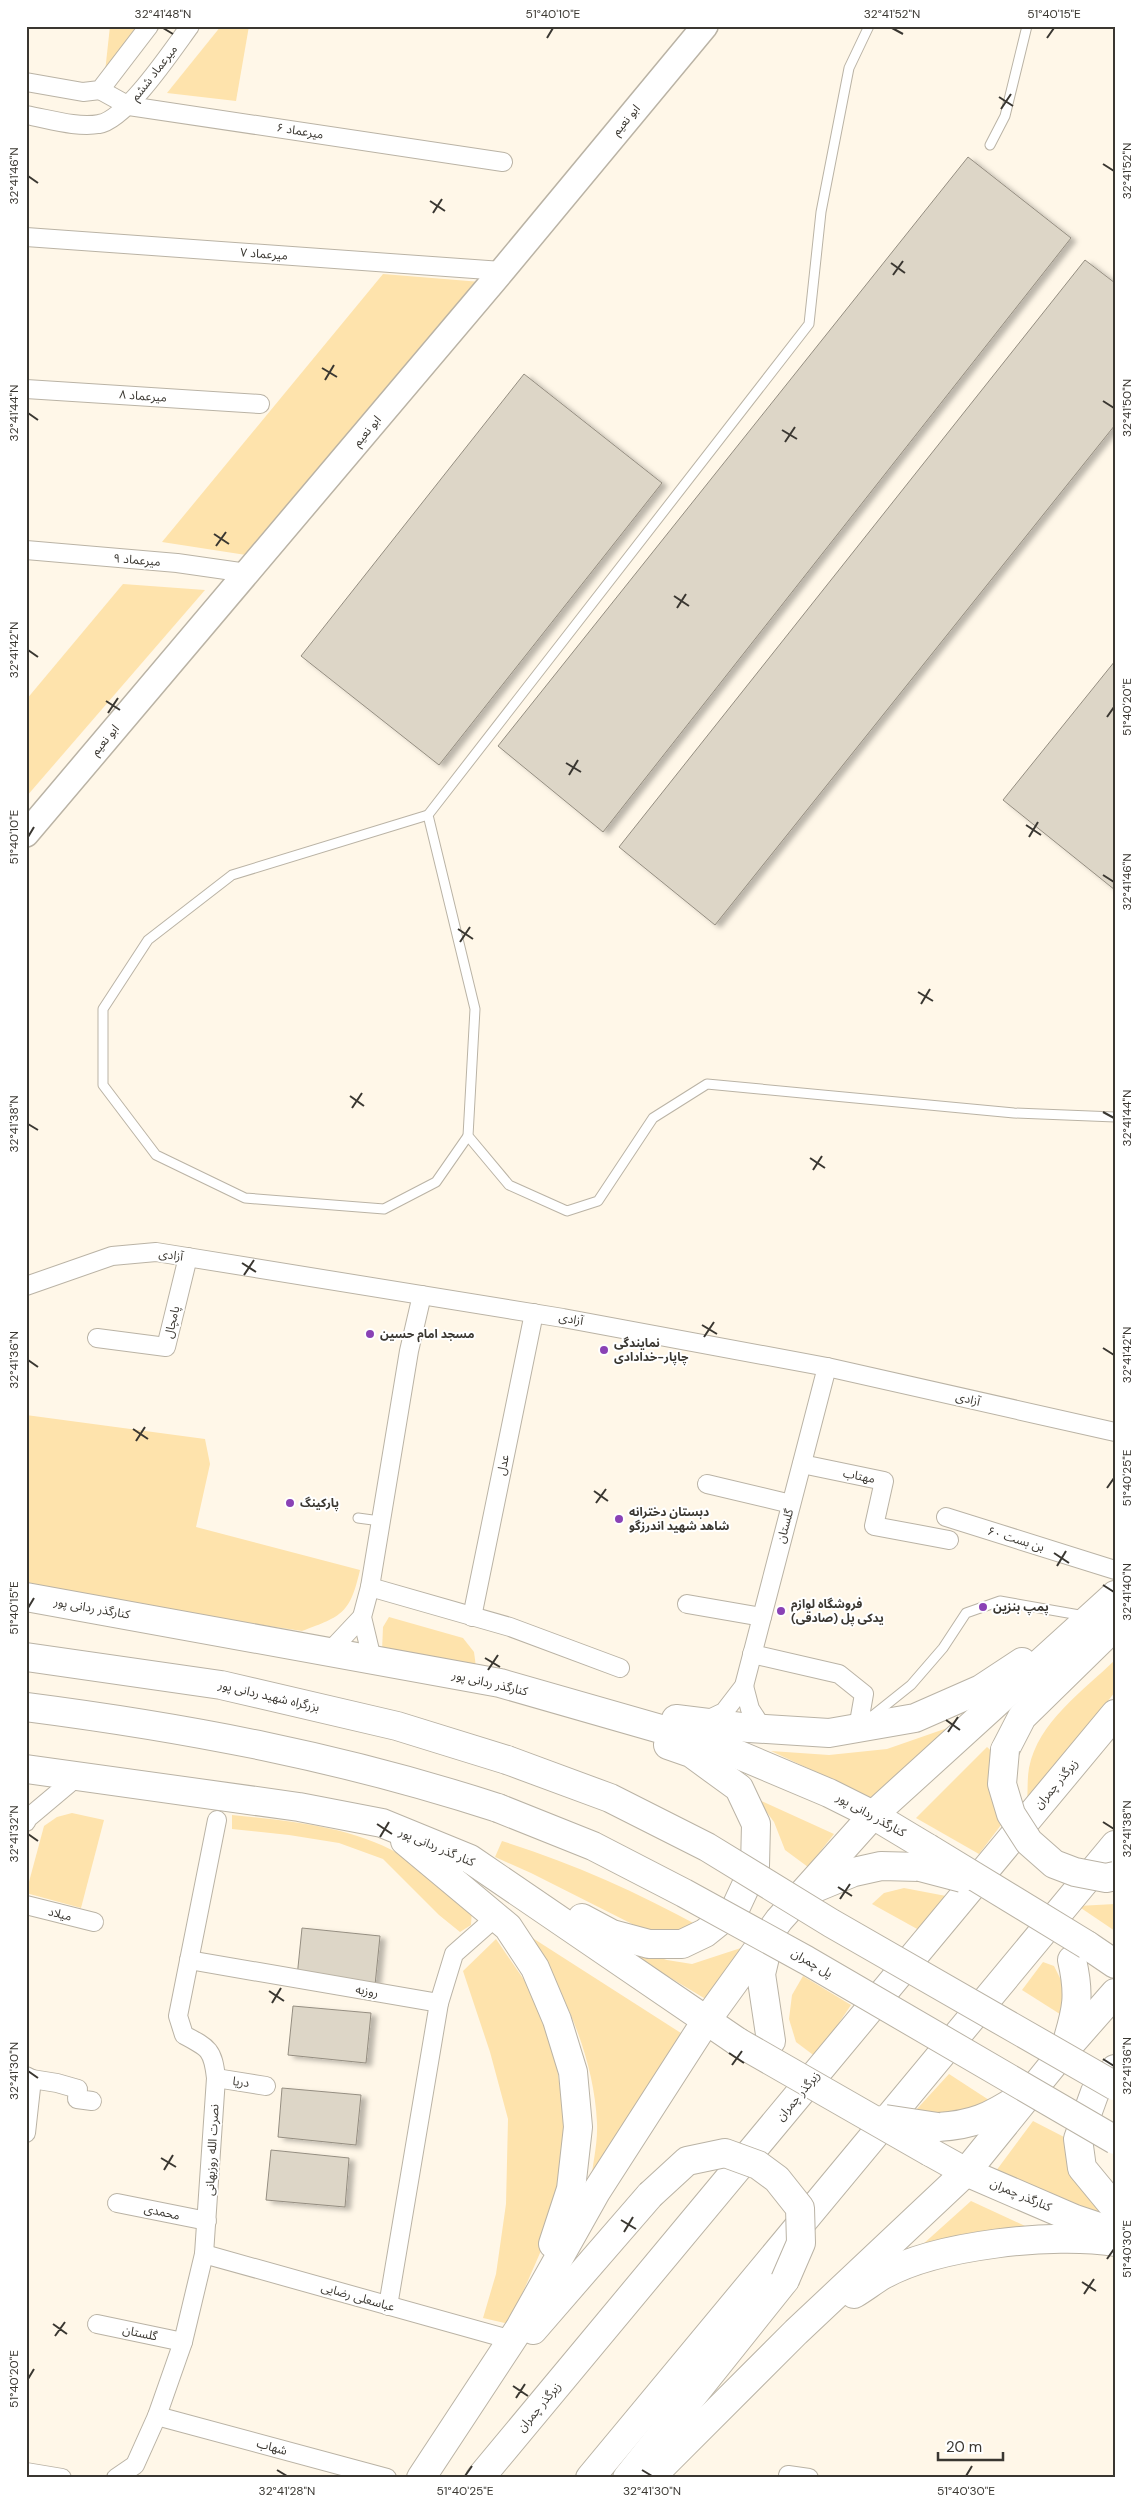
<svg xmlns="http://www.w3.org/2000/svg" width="1141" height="2504" font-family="'DM Sans','Noto Sans Arabic',sans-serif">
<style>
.green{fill:#fee3ac}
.building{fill:#ddd6c7;stroke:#958e81;filter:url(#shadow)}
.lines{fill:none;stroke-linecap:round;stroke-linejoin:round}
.service-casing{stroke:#bab3a5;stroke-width:11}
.minor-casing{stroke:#bab3a5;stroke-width:20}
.secondary-casing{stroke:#bab3a5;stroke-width:28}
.primary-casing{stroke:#bab3a5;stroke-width:30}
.trunk-casing{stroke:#bab3a5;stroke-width:30}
.service{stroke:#fff;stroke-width:9}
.minor{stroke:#fff;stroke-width:18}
.secondary{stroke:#fff;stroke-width:25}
.primary{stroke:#fff;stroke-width:28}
.trunk{stroke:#fff;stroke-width:28}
.primary-bridge-casing{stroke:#bab3a5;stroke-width:30;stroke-linecap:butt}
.trunk-bridge-casing{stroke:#bab3a5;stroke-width:30;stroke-linecap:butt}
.primary-bridge{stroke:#fff;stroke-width:28}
.trunk-bridge{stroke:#fff;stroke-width:28}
.ticks{fill:none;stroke:#3a3731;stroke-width:2}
.poi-dot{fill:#8a42b5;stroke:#fff;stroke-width:2}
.labels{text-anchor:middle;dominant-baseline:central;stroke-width:4;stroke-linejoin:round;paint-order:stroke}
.street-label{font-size:12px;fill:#3a3731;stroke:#fff}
.poi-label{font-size:12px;font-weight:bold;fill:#3a3731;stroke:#fff;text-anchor:start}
.neatline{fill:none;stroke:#3a3731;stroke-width:2}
.ticks-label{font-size:12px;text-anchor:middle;fill:#3a3731}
</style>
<defs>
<filter id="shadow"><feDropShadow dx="5.5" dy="3" stdDeviation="2.5" flood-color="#0004"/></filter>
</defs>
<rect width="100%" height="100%" fill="#fff7e8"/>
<g class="green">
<path d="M110,26H138L105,72Z"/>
<path d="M221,26H249L236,101L167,93Z"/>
<path d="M383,274L481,282L246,555L162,542Z"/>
<path d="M123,584L205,590L26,797V700Z"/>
<path d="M26,1415L205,1439L210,1464L196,1527L360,1570C350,1613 343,1616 302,1631L26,1589Z"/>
<path d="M389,1617L463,1638L474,1652L476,1667L382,1651L383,1627Z"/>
<path d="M1115,1660V1692L1027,1803C1028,1792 1027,1779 1029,1768C1038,1722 1083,1691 1115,1660Z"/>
<path d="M956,1725L874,1799L771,1751L829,1755L887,1749Z"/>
<path d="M987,1747L996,1755L991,1798L1001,1825L979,1854L916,1818Z"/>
<path d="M757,1799L834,1834L808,1867L785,1850L774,1822Z"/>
<path d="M72,1813L104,1820L81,1908L26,1893L44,1826L57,1817Z"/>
<path d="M232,1815C288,1821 350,1826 399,1854C425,1868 448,1891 472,1909L471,1925L460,1932L439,1915L383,1859L339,1843L289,1835L232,1829Z"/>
<path d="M502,1841C570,1862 637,1892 699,1926L675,1932H648L531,1873L495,1857Z"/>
<path d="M904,1888L946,1896L919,1930L872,1904L884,1893Z"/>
<path d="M1115,1904V1931L1078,1906Z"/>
<path d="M531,1937L684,2035L590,2188C592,2167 598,2144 597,2123C594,2056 564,1993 531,1937Z"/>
<path d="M496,1939L531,1990L555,2055L566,2128L559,2188L540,2253L509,2324L483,2318L496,2274L506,2204L508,2119L490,2052L463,1971Z"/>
<path d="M609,1941L667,1960L692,1964L747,1946L709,2001Z"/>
<path d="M1043,1962L1054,1966L1063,1984V2016L1022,1990Z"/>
<path d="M803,1976L851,2005L816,2057L796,2042L789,2019L792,1995Z"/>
<path d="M949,2074L992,2102L953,2117L916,2110Z"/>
<path d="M1033,2121L1066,2138L1109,2220L993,2175Z"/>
<path d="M971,2201L1036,2231L912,2254Z"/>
</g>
<g class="building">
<path d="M968,157L1071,238L603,832L498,746Z"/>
<path d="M1085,260L1115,283V425L715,925L619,847Z"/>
<path d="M524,374L662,483L439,765L301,656Z"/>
<path d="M1115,661V890L1003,800Z"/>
<path d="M302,1928L380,1936L375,1985L297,1977Z"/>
<path d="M293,2006L371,2013L366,2063L288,2055Z"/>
<path d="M282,2088L361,2095L356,2145L278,2137Z"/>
<path d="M271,2150L349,2158L345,2207L266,2200Z"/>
</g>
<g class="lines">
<defs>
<g id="service">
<path d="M869,26L849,68L821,212L809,324L428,815L475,1009L468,1136L509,1185L567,1211L598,1201L653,1118L707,1084L1014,1113L1115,1117"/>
<path d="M990,145L1005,116L1027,26"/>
<path d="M428,815L232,875L148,940L103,1009V1085L156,1155L245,1198L384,1209L436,1182L468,1136"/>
<path d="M358,1518L380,1521"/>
<path d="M871,1717L911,1685L943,1648L966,1613L1000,1601L1085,1616"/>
</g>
<g id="minor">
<path d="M26,82L83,92L100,90L149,26"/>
<path d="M100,90L129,106L503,162"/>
<path d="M26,115C49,119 77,128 99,124C126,120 173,49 190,26"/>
<path d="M26,237L502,271"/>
<path d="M26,389L260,404"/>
<path d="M26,550L177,563L247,573"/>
<path d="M26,1286L112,1256L156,1252L563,1318L827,1367L1115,1432"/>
<path d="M97,1338L166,1347L188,1257"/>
<path d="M802,1464L884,1481L874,1526L949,1540"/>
<path d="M707,1484L791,1504"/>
<path d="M946,1517L1115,1570"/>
<path d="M370,1587L510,1627L620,1668"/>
<path d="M687,1604L762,1617"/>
<path d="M472,1617L534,1313"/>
<path d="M330,1651L362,1617"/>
<path d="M752,1654L839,1674L864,1694L858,1728"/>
<path d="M372,1659L362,1617L370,1587L409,1351L422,1295"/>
<path d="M744,1686L750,1709L763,1729"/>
<path d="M705,1721L724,1712L744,1686L827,1367"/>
<path d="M26,1822L28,1818L78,1776"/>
<path d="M26,1905L94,1922"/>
<path d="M189,1960L439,2003L454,1954L496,1917"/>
<path d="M26,2076L32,2079L26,2133"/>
<path d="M216,2078L266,2086"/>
<path d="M32,2079L57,2083L78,2089L77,2099L92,2101"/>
<path d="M117,2203L207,2221"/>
<path d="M204,2254L512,2340"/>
<path d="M388,2306L439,2003"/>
<path d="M97,2324L183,2342"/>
<path d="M157,2416L387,2478"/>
<path d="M26,2472L62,2478"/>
<path d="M788,2475L809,2478"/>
<path d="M116,2478L135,2465L157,2416L183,2342L204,2254L216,2078C213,2050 209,2048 184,2035L178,2016L217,1820"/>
</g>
<path id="secondary" d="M26,834L502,271L705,26"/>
<g id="primary">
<path d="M26,1597L500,1683L713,1744L829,1793L873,1815L928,1848"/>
<path d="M676,1719L749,1728L829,1733L915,1718L981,1689L1022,1662"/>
<path d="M1005,1750L1022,1717L1115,1626"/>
<path d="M26,1769L299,1807L382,1823L470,1859L738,2042"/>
<path d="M405,1841L508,1927L535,1968L557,2020L573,2072L578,2127L571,2189L553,2244"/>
<path d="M808,1891L854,1872L881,1866L920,1867"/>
<path d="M582,1918L612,1934L649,1944H682L705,1933L735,1909L755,1866L756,1824L739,1788L691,1753L668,1745"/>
<path d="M769,1940L761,1974L771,2041"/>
<path d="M1087,1945L1115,1964"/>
<path d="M1067,2042C1077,2009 1080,1995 1072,1960"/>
<path d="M1115,2069L1095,2092L1078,2139L1082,2168L1115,2208"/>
<path d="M938,2127C973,2125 990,2117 1019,2098"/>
<path d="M930,2152L966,2172L1075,2219L1114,2232"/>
<path d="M854,2294C864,2288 873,2281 883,2275C937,2245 1054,2232 1115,2242"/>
<path d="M533,2330L650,2195"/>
<path d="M421,2478L519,2329L596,2192L706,2021L779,1920L873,1815L1115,1595"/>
<path d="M480,2478L1115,1714"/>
<path d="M590,2478L1115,1845"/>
<path d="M627,2478L785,2280"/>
<path d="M650,2478L796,2332L966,2172L1064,2051L1115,1993"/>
</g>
<g id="trunk">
<path d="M26,1657L221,1685L397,1726L507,1760"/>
<path d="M26,1707C189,1728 341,1757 498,1808"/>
</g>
</defs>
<use href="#service" class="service-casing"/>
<use href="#minor" class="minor-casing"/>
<use href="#secondary" class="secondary-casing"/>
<use href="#primary" class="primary-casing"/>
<use href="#trunk" class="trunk-casing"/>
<use href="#service" class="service"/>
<use href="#minor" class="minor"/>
<use href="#secondary" class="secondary"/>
<use href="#primary" class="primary"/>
<use href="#trunk" class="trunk"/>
<defs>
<g id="primary-bridge">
<path d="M1005,1750L1002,1784L1011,1814L1029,1842L1054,1864L1075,1872L1106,1878L1115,1876"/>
<path d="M928,1848L1087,1945"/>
<path d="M920,1867L962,1878"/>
<path d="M738,2042L930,2152"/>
<path d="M885,2119L938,2127"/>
<path d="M650,2195L687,2161L725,2153L758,2165L777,2179L800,2208L801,2243L785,2280"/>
</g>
<g id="trunk-bridge">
<path d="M507,1760L610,1798L707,1847L831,1923L1115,2086"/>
<path d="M498,1808L593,1846L684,1893L806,1960L1115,2140"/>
</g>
</defs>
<use href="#primary-bridge" class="primary-bridge-casing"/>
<use href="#trunk-bridge" class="trunk-bridge-casing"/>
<use href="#primary-bridge" class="primary-bridge"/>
<use href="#trunk-bridge" class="trunk-bridge"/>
</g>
<path class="ticks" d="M163,28L173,34M892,28L903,34M547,38L553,28M1047,38L1054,28M999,97L1013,106M1001,109L1011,94M1103,164L1114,171M28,176L38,183M430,201L445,211M433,213L442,199M891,263L905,273M893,275L903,261M322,368L337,377M325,380L334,365M1103,401L1114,408M28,413L38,420M782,430L797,439M785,442L795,427M214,534L229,544M216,546L226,532M674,596L689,606M677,608L686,594M28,650L38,657M106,701L120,710M108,713L118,698M1107,717L1114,707M566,763L581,772M569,775L578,760M1026,825L1041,835M28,837L34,827M1029,837L1038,822M1103,875L1114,882M458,929L473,939M460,942L470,927M918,992L933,1001M921,1004L930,989M350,1096L364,1106M352,1108L362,1093M1103,1112L1114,1118M28,1124L38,1130M810,1158L825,1168M813,1170L822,1156M242,1263L256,1272M244,1275L254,1260M702,1325L717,1334M704,1337L714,1322M1103,1348L1114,1355M28,1360L38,1367M133,1429L148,1439M136,1441L145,1427M1107,1488L1114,1478M594,1491L608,1501M596,1503L606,1489M1054,1553L1069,1563M1057,1566L1066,1551M1103,1585L1114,1592M28,1608L34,1598M485,1658L500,1667M488,1670L498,1655M946,1720L960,1730M948,1732L958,1717M1103,1822L1114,1829M377,1824L392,1834M28,1834L38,1841M380,1837L389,1822M838,1887L852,1896M840,1899L850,1884M269,1991L284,2001M272,2003L281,1988M729,2053L744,2063M1103,2059L1114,2066M732,2065L742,2051M28,2071L38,2078M161,2158L176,2167M164,2170L173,2155M621,2220L636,2229M624,2232L633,2217M1107,2259L1114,2249M1082,2282L1096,2291M1084,2294L1094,2279M53,2324L67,2334M55,2336L65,2322M28,2379L34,2369M513,2386L528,2396M516,2398L525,2384M277,2470L287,2476M642,2470L652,2476M465,2476L472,2466M966,2476L972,2466"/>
<g class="poi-dot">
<circle cx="370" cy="1334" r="5"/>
<circle cx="604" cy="1350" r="5"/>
<circle cx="290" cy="1503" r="5"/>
<circle cx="619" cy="1519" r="5"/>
<circle cx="983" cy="1607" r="5"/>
<circle cx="781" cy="1611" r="5"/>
</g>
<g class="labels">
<g class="street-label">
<text transform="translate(154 73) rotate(-52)">میرعماد ششم</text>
<text transform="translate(626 120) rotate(-50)">ابو نعیم</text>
<text transform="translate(300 131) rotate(9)">میرعماد ۶</text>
<text transform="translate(264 254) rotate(4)">میرعماد ۷</text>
<text transform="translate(143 396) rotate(4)">میرعماد ۸</text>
<text transform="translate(367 431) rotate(-50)">ابو نعیم</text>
<text transform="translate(137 560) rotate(5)">میرعماد ۹</text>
<text transform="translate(105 740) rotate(-50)">ابو نعیم</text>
<text transform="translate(171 1255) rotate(8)">آزادی</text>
<text transform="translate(571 1319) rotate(10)">آزادی</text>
<text transform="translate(172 1322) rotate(-77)">پامچال</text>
<text transform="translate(968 1399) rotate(14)">آزادی</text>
<text transform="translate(503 1465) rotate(-78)">عدل</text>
<text transform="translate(859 1476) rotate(11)">مهتاب</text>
<text transform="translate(785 1526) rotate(-75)">گلستان</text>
<text transform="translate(1016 1539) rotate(17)">بن بست ۶۰</text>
<text transform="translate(92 1608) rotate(10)">کنارگذر ردانی پور</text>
<text transform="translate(490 1683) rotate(13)">کنارگذر ردانی پور</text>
<text transform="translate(269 1696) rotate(13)">بزرگراه شهید ردانی پور</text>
<text transform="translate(1056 1784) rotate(-50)">زیرگذر چمران</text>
<text transform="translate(871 1815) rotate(29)">کنارگذر ردانی پور</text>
<text transform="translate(437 1847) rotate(23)">کنار گذر ردانی پور</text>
<text transform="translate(60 1914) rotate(14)">میلاد</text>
<text transform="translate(812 1963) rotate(30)">پل چمران</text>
<text transform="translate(367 1991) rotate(10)">روزبه</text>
<text transform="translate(241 2082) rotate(9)">دریا</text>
<text transform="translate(798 2096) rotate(-50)">زیرگذر چمران</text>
<text transform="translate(212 2150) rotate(-87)">نصرت الله روزبهانی</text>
<text transform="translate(1021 2195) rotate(23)">کنارگذر چمران</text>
<text transform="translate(162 2212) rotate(12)">محمدی</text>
<text transform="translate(358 2297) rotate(16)">عباسعلی رضایی</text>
<text transform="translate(140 2333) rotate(12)">گلستان</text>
<text transform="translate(539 2407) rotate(-50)">زیرگذر چمران</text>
<text transform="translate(272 2447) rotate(15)">شهاب</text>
</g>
<g class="poi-label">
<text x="380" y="1334">مسجد امام حسین</text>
<text x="614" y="1343">نمایندگی<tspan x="614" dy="14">چاپار-خدادادی</tspan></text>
<text x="300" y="1503">پارکینگ</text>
<text x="629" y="1512">دبستان دخترانه<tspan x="629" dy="14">شاهد شهید اندرزگو</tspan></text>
<text x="791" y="1604">فروشگاه لوازم<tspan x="791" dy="14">یدکی پل (صادقی)</tspan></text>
<text x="993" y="1607">پمپ بنزین</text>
</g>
</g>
<rect width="1141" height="2504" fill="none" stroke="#ffffff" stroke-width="55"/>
<path d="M938 2452v8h65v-8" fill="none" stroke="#3a3731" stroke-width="2.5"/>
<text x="946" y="2452" font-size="15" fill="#3a3731" stroke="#ffffff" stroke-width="4" paint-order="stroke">20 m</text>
<rect x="28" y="28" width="1086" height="2448" class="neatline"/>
<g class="ticks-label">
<text x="163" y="18">32°41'48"N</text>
<text x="553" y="18">51°40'10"E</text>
<text x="892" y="18">32°41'52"N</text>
<text x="1054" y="18">51°40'15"E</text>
<text transform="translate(1127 171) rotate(-90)" y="4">32°41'52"N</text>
<text transform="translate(14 176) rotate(-90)" y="4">32°41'46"N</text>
<text transform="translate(1127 408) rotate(-90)" y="4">32°41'50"N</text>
<text transform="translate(14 413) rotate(-90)" y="4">32°41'44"N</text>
<text transform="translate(14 650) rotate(-90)" y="4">32°41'42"N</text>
<text transform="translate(1127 707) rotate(-90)" y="4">51°40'20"E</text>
<text transform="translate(14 837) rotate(-90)" y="4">51°40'10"E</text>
<text transform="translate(1127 882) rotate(-90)" y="4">32°41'46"N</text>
<text transform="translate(1127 1118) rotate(-90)" y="4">32°41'44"N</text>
<text transform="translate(14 1124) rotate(-90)" y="4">32°41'38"N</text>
<text transform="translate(1127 1355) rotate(-90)" y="4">32°41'42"N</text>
<text transform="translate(14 1360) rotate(-90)" y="4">32°41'36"N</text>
<text transform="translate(1127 1478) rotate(-90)" y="4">51°40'25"E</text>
<text transform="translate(1127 1592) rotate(-90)" y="4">32°41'40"N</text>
<text transform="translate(14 1608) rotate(-90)" y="4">51°40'15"E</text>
<text transform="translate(1127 1829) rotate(-90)" y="4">32°41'38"N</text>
<text transform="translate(14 1834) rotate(-90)" y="4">32°41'32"N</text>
<text transform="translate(1127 2066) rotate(-90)" y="4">32°41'36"N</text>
<text transform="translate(14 2071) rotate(-90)" y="4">32°41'30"N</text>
<text transform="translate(1127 2249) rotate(-90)" y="4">51°40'30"E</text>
<text transform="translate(14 2379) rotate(-90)" y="4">51°40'20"E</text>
<text x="287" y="2495">32°41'28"N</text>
<text x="465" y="2495">51°40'25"E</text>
<text x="652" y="2495">32°41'30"N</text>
<text x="966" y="2495">51°40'30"E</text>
</g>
</svg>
